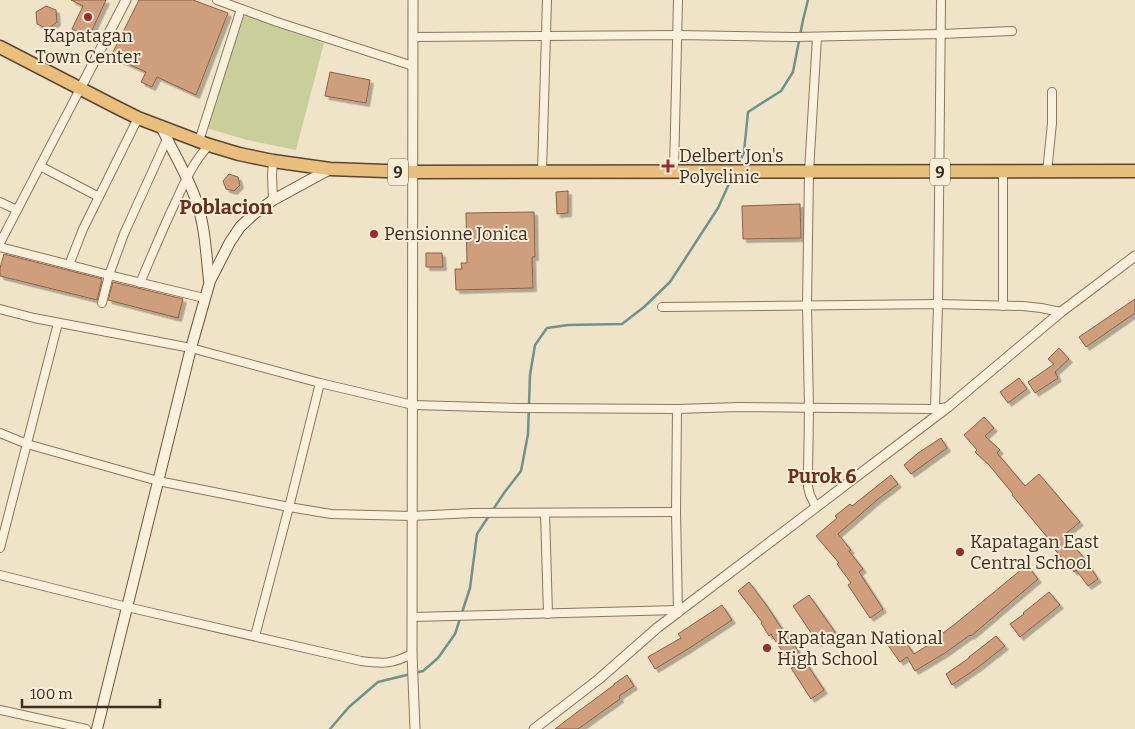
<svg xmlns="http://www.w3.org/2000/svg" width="1135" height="729" font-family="Bitter,serif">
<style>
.green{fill:#c9cf9b}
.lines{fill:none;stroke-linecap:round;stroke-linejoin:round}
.stream{stroke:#6f938a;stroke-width:2.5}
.building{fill:#cf9f7d;stroke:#8d5f41;filter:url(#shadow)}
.minor-casing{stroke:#8d765c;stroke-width:10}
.tertiary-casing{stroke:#8d765c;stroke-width:11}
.secondary-casing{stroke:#6f573f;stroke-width:12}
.trunk-casing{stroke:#5b4430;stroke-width:15}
.minor{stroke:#faf1dc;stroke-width:8}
.tertiary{stroke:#faf1dc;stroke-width:9}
.secondary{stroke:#faf1dc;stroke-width:10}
.trunk{stroke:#eabe7c;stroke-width:12}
.poi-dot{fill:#9e2a2b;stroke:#f7eed8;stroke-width:2}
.labels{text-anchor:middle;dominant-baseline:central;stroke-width:4;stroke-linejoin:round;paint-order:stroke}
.shield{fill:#f7eed8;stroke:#756857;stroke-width:1}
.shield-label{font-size:16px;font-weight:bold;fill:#3d2e20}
.poi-label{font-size:18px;fill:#3d2e20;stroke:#f7eed8;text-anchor:start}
.neighbourhood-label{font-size:19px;font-weight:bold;fill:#6b2e1e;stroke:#f7eed8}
.quarter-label{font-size:20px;font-weight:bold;fill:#6b2e1e;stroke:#f7eed8}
</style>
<defs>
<filter id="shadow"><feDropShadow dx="3.5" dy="3.5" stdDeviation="0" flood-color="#0004"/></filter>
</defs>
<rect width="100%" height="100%" fill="#f0e4c8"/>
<path class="green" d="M244,16L324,43L296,150L247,140L206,128Z"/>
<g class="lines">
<g class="stream">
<path d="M737,168L744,152L748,112L781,91L793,72L803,20L808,0"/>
<path d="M330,729L349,707L378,682L423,671L438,658L455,634L470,588L477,534L504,493L521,471L528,434L530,375L535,345L547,328L568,325L622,324L644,307L670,282L718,208L733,175"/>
</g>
</g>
<g class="building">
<path d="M71,0H106L89,37L72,29L83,6Z"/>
<path d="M139,0H193L228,13L196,95L157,77L152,87L141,82L146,72L111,56Z"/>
<path d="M46,6L56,10L57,22L48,29L37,24L36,12Z"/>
<path d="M330,72L370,80L366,103L325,96Z"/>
<path d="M229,174L238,177L240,185L234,191L226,189L223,181Z"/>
<path d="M568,191V213L557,214L556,192Z"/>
<path d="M800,204L801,238L743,239L742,206Z"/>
<path d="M534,212L535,257H532L533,288L456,290L455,269H462L461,263H467L466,213Z"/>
<path d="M426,253H442L443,267H426Z"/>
<path d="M4,254L102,279L97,300L0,276V268Z"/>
<path d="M113,282L183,299L178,318L108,300Z"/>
<path d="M1135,299V313L1086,347L1079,337Z"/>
<path d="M1059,348L1069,359L1055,372L1058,378L1035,393L1028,382L1054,364L1048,359Z"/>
<path d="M1019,378L1027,389L1008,403L1000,392Z"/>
<path d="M984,417L994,428L985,436L1000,450L997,453L1025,486L1039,474L1080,522L1064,535L1087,561H1086L1098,579L1088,586L1076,570L1074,572L1045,538L1047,537L1012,495L1013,494L989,465L975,452L977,450L964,435Z"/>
<path d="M941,438L947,448L911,474L904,465L918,453Z"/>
<path d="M891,475L898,484L877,500L838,534L851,550L849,551L863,569L859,572L883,609L870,618L848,585L851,583L837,564L839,563L816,536L837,518L835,516L850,504L852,506Z"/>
<path d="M1027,565L1038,579L971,636L970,635L945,653L915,671L907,657L900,662L887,644L900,634L914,654L936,640L935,639L955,624Z"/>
<path d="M749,582L767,606L784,632L785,631L824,690L811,699L791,668H793L771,634L769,636L761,623L762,622L738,591Z"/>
<path d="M1049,592L1060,605L1020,637L1010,624L1024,614L1023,613Z"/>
<path d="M809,595L835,632L818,643L793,606Z"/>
<path d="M722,605L732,620L688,649L655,669L648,657L681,638L678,634Z"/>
<path d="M996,636L1005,646L977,668L952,685L946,674L969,658V657Z"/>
<path d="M627,675L634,686L619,696L620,699L578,729H555L576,713L614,685V684Z"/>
</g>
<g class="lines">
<defs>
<g id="minor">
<path d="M217,0L277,22L413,66"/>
<path d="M413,37L678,35L795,37L941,34L1012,31"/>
<path d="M199,141L241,9"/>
<path d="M273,161L272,175L273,200"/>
<path d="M40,166L99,197"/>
<path d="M674,171L678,0"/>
<path d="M542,172L547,0"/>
<path d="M1047,172L1052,123V92"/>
<path d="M0,202L17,210"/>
<path d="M0,243L80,89"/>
<path d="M0,247L109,275L204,298"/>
<path d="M69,265L83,229L138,118"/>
<path d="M140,283C152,255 163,228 176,201C185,181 194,161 209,145"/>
<path d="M102,303L109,275L124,234L167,139"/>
<path d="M1003,306V172"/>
<path d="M662,307L938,304L1023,306L1041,308L1061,312"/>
<path d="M0,309L34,318L191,348L320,383L413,405L520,408L677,409L739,407L935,409L948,407"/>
<path d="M677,409L676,512L678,613"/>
<path d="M935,409L938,304L941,0"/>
<path d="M0,433L27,444L158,481L289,507L331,514L412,516L473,513L676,512"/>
<path d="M816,507L810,495L808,487V475L809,409L807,305L809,172L817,37"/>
<path d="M545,513L548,614"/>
<path d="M0,548L58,323"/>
<path d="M0,575L127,607L361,661C384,664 392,664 412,654"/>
<path d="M412,617L678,610"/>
<path d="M255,636L289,507L320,383"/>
<path d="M0,710L86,729"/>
</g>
<g id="tertiary">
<path d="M413,0L412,654L415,729"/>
<path d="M80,89L126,0"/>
<path d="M534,729L599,679L657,628L948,407L1061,312L1135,256"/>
</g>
<g id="secondary">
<path d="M161,126C172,151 187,174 196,200C205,225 206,253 209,280"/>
<path d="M97,729L191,348L210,281L230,242L240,227L254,214L273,200L330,169"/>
</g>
<path id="trunk" d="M0,47L114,106L138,118L209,145L239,154L273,161L330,169L413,172L1135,171"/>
</defs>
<use href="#minor" class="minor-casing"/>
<use href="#tertiary" class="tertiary-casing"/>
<use href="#secondary" class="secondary-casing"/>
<use href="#trunk" class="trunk-casing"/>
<use href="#minor" class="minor"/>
<use href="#tertiary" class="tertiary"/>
<use href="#secondary" class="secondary"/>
<use href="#trunk" class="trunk"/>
</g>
<g class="poi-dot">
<circle cx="88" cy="17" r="5"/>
<path d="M665.5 158.5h5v5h5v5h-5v5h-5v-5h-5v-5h5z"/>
<circle cx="374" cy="234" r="5"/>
<circle cx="960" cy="552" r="5"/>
<circle cx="767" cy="648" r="5"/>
</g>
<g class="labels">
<g class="shield">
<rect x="388" y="158.5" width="20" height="27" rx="4"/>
<rect x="930" y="158.5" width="20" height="27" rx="4"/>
</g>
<g class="shield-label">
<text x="398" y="172">9</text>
<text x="940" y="172">9</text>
</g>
<g class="poi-label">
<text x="88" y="36" text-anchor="middle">Kapatagan<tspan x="88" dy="21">Town Center</tspan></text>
<text x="679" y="156">Delbert Jon's<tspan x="679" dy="21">Polyclinic</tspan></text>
<text x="384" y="234">Pensionne Jonica</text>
<text x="970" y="542">Kapatagan East<tspan x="970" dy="21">Central School</tspan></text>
<text x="777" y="638">Kapatagan National<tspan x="777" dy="21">High School</tspan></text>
</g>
<g class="neighbourhood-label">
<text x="822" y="476">Purok 6</text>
</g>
<g class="quarter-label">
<text x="226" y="207">Poblacion</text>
</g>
</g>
<path d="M22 699v8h138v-8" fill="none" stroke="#3d2e20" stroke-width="2.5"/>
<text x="30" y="699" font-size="15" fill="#3d2e20" stroke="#f7eed8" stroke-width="4" paint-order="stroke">100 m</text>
</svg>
